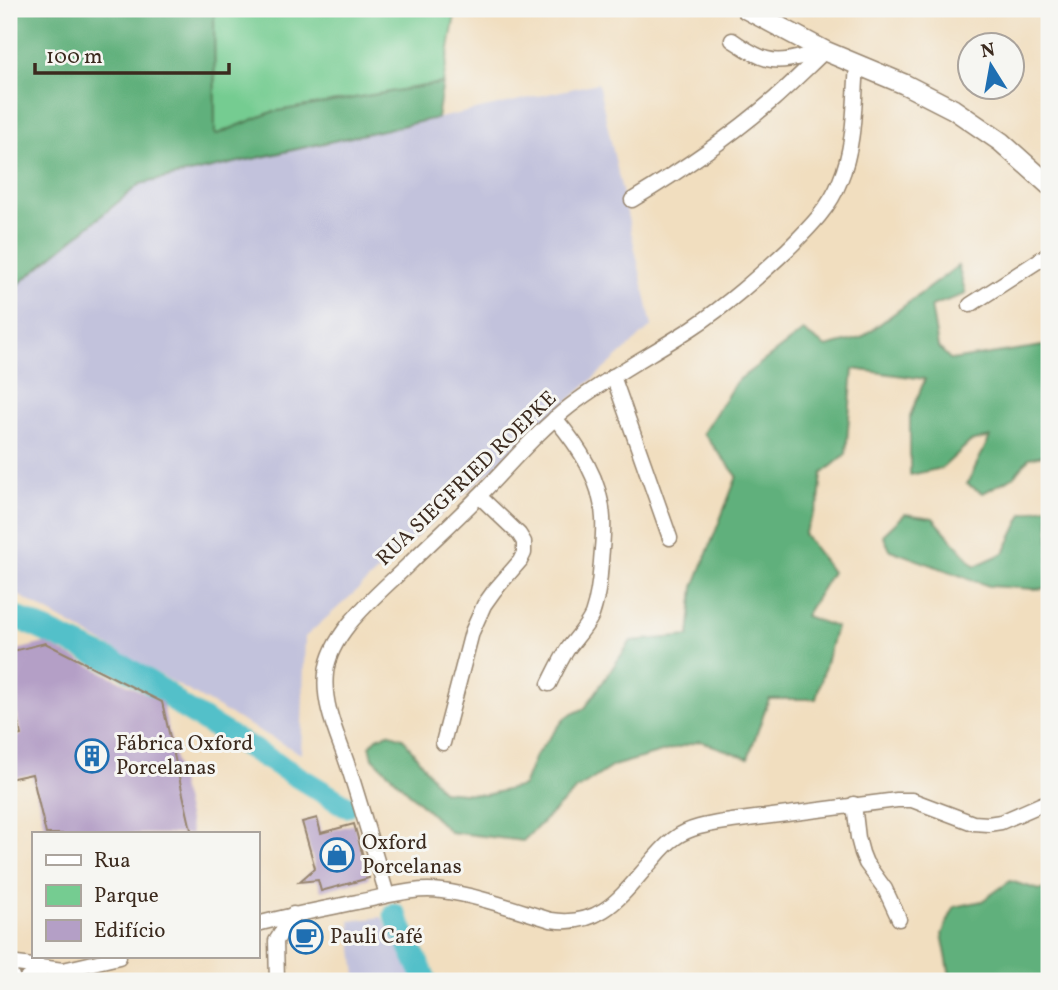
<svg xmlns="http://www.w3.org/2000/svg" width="1058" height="990" font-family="Vollkorn,serif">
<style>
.industrial{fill:#c2c2dc}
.green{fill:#75cc91;stroke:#587b58;stroke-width:2}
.forest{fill:#60b07b;stroke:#4e6d4c;stroke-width:2}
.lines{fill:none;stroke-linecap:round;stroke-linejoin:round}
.river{stroke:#52c0c9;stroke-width:23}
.building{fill:#b49fc6}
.minor-casing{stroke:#96846e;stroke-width:17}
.major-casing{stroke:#96846e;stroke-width:22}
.minor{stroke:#fff;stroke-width:14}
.major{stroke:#fff;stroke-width:19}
.labels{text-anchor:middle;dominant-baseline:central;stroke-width:6;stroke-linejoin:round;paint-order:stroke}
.street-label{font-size:21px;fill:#3b2a1e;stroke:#f6f6f2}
.poi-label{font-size:21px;fill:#3b2a1e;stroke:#f6f6f2;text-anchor:start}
</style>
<rect width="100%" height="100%" fill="#f6f6f2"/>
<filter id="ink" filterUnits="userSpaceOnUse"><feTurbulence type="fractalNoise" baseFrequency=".0143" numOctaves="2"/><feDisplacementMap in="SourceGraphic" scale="14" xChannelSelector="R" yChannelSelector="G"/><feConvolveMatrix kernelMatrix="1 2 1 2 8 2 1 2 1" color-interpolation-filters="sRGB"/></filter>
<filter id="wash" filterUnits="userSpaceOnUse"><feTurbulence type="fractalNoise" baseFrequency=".00686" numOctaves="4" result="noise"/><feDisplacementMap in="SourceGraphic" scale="28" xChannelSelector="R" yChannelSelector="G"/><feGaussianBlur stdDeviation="1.57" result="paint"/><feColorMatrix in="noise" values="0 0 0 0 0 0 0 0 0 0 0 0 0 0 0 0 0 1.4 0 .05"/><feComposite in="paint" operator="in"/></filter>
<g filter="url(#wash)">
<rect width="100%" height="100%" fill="#f1debf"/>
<g class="industrial">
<path d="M598,83L652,326L305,637L301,754L9,590V292L140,184Z"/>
<path d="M382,917L415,981H310L356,976L350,921Z"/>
</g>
<path class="green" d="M214,9H456L443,83L272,112L215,135Z"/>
<g class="forest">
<path d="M9,9H214L215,135L272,112L443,83L437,118L140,184L9,292Z"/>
<path d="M958,266L966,294L931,306L938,347L951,360L1049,345V454L1029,458L1013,477L983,493L967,484L990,437L970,442L942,468L910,475V416L925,379L853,369L846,454L822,474L819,502L804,534L832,572L805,616L836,627L816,699H769L748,758L700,741L613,766L576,790L523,841L450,832L373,758L370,746L377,738L388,733L403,738L442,791L485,795L523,786L535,756L566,717L585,708L631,641L689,636L694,587L737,476L703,433L736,382L803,331L826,347L861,338Z"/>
<path d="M1049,506V588L1034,589L989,586L890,550L883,535L905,514L933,518L975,566L1004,553L1023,514Z"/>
<path d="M1010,881L1040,890L1049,887V981H951L942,934L954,907L982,901Z"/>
</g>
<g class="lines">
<g class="river">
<path d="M9,614L125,667L165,692L182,707L346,806"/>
<path d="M395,915L426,981"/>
</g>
</g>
<g id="blocks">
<g class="building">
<path d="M45,643L162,702L192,834H46L32,774L9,779V738L21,735L9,683V652Z"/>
<path d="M317,818L321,833L354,824L369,878L321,891L318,880L299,882L315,868L302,822Z"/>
</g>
</g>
</g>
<g filter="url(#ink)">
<use href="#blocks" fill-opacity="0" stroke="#96846e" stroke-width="2"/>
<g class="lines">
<defs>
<g id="minor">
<path d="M732,40C743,47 755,56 767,59C784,64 807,55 824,51"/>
<path d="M632,200C682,170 730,137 774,99C791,84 808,67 825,51"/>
<path d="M970,305L1049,254"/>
<path d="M613,376L670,538"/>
<path d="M549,684C555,672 560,661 567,650C575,639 586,628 592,615C598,598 600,579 601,562C602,547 604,533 603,518C601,479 579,447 555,418"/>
<path d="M443,743L472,632L484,605L494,591L520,561L524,553V542L519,534L479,496"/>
<path d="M854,804L858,838L862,853L866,863L885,889L899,919"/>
<path d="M387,895C375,854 363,813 350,772C340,740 322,707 326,673C330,631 380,593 409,564C433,540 459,517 482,493C511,463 538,431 570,406C609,376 652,354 692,328C727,305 758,277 788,249C808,229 830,208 840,181C855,146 854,103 857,65"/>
<path d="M257,924C290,915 323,909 357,902C385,897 413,887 442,891C476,895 517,910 551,920C602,928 622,895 652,861C659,853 666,844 675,838C691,826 713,824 732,821L897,800H912L973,823L988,824L1001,822L1049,801"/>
<path d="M9,963L63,970L119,957"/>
<path d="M9,970L14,981"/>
<path d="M24,981L44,969"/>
<path d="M277,981L276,941L293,914"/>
</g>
<path id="major" d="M746,9L825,51L904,84L953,109L1001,142L1049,185"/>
</defs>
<use href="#minor" class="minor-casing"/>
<use href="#major" class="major-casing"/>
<use href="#minor" class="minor"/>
<use href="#major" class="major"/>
</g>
</g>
<defs>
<symbol id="building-ring" viewBox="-11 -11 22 22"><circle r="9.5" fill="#f6f6f2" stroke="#1f6fb2" stroke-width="1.5"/><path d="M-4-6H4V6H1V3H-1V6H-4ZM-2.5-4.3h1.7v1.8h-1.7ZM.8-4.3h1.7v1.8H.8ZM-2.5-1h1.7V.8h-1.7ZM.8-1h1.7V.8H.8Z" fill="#1f6fb2"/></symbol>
<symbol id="shop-ring" viewBox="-11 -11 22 22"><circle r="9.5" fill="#f6f6f2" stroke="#1f6fb2" stroke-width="1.5"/><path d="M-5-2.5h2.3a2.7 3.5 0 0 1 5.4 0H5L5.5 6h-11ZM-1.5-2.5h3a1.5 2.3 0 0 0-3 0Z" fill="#1f6fb2"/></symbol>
<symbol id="cafe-ring" viewBox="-11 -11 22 22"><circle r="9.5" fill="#f6f6f2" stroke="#1f6fb2" stroke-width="1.5"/><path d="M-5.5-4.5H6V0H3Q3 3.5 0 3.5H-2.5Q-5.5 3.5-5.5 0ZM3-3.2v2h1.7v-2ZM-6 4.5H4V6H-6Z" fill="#1f6fb2"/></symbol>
</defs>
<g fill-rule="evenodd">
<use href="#building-ring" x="73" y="737" width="38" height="38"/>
<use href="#shop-ring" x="318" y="836" width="38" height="38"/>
<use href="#cafe-ring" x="287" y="918" width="38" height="38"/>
</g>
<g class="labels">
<g class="street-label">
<text transform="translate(467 479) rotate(-44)">RUA SIEGFRIED ROEPKE</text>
</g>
<g class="poi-label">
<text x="116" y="744">Fábrica Oxford<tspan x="116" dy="24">Porcelanas</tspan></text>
<text x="362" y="843">Oxford<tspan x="362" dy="24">Porcelanas</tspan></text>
<text x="330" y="937">Pauli Café</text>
</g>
</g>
<rect width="1058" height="990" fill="none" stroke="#f6f6f2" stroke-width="35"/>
<rect x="32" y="832" width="228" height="126" fill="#f6f6f2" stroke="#aba49d" stroke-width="2"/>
<rect x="46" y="855" width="35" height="10" fill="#ffffff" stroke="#aba49d" stroke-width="2"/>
<text x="94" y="867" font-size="21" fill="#3b2a1e">Rua</text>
<rect x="46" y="885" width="35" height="21" fill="#75cc91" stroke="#aba49d" stroke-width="2"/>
<text x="94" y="902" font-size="21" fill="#3b2a1e">Parque</text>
<rect x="46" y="920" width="35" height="21" fill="#b49fc6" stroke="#aba49d" stroke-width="2"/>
<text x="94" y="937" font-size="21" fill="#3b2a1e">Edifício</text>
<g transform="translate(991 66) rotate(349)"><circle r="33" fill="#f6f6f2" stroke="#aba49d" stroke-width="2"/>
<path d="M0-5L12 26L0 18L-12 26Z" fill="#1f6fb2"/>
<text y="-10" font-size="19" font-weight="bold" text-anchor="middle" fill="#3b2a1e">N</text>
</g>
<path d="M35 63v10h194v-10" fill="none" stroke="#3b2a1e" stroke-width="3.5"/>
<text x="46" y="63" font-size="21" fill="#3b2a1e" stroke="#f6f6f2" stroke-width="5" paint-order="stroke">100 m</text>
</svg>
